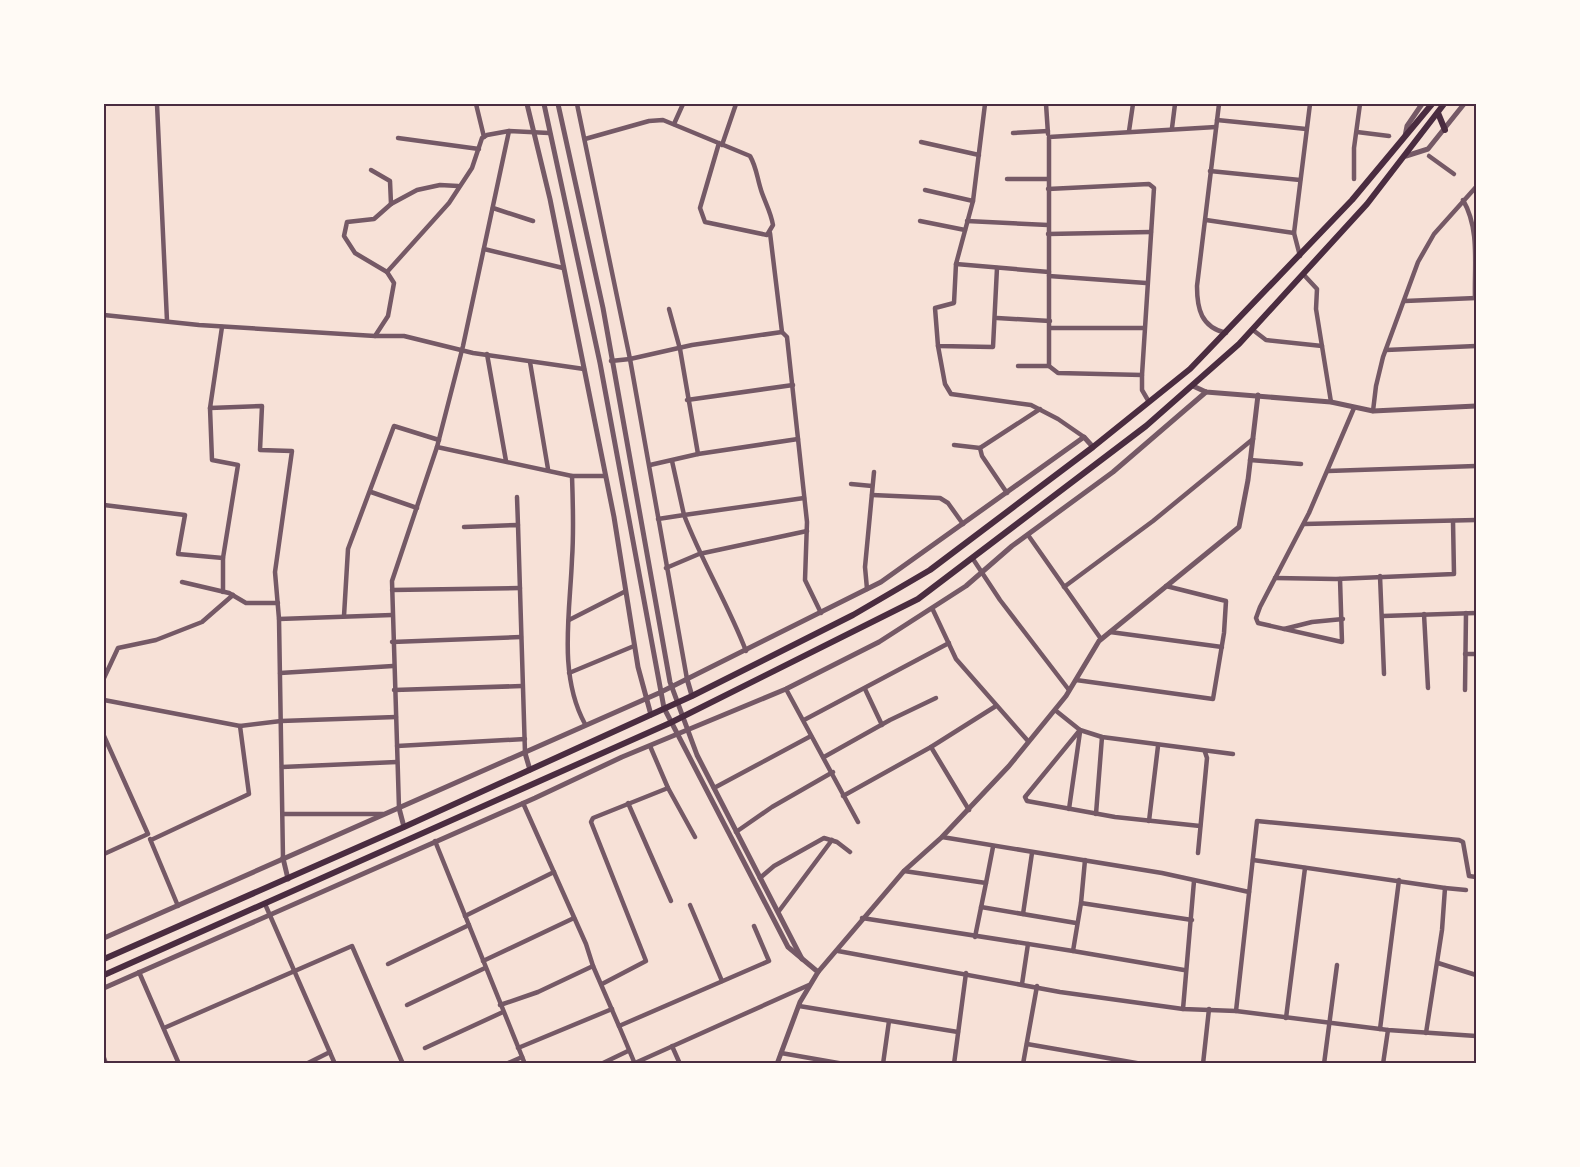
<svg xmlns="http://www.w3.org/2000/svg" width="1580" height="1167" font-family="'DM Sans',sans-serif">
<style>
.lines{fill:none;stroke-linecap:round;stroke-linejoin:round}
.minor{stroke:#755966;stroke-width:4.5}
.tertiary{stroke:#755966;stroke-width:5}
.secondary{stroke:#4a2c40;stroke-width:6}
.neatline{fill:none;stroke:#4a2c40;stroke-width:2}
</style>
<rect width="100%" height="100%" fill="#f7e1d7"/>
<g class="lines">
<g class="minor">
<path d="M157,104L167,321"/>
<path d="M476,104L484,137"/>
<path d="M577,104L630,359L687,679"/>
<path d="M985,104L973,201L956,264L1049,272"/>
<path d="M1046,104L1048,134"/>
<path d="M1219,104L1197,286C1197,309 1201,327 1226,333"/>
<path d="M1217,120L1306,129"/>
<path d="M674,124L683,104"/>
<path d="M1172,128L1175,104"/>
<path d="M1129,131L1133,104"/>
<path d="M1357,132L1389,136"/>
<path d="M1013,133L1048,131"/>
<path d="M398,138L479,149"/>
<path d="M585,139L649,121L663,120L750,156C757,168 757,179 762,193C766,204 771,213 773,225L767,235L705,222L700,208L719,143"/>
<path d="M921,142L979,155"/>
<path d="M722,145L736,104"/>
<path d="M1429,156L1454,174"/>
<path d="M371,170L390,181L391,204"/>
<path d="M1210,171L1300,180"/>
<path d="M1007,179H1048"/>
<path d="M1354,179V148L1360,104"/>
<path d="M1048,189L1149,184L1154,188L1142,375"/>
<path d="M925,190L973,201"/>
<path d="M1463,200C1480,229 1474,266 1475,298"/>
<path d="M493,208L533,221"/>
<path d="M1206,220L1294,233L1310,104"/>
<path d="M920,221L965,230"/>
<path d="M967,221L1048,225"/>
<path d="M770,233L782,332L787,337L807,522L805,580L821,613"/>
<path d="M1294,233L1300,256"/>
<path d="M1048,234L1151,232"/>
<path d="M484,249L563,268"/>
<path d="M956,264L954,303L935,308L938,346L993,347L997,268"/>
<path d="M387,272L355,253L344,236L347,222L374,219L391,204L417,190L440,185L458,186"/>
<path d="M1304,275L1317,289L1316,309L1331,402"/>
<path d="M1049,276L1146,283"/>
<path d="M1405,301L1476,298"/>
<path d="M669,309L680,349L698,454"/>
<path d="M104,315L199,325L375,336L388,316L394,283L387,272L449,203L472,168L482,138L487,135L509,131"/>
<path d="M997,318L1050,321"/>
<path d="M222,327L210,408L262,406L260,450L292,451L275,572L279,619L283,858"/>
<path d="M1050,328H1143"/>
<path d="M1253,330L1266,340L1322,346"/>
<path d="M375,336H404L473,353L584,369"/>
<path d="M938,346L945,384L951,394L1031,405L1058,419L1084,437"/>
<path d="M1386,350L1476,346"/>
<path d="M487,354L506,461"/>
<path d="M611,361L630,359L692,345L782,332"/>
<path d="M530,362L548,469"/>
<path d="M1018,366H1049"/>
<path d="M687,400L793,385"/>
<path d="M1149,402L1142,390V375L1058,373L1049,366V137L1216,127"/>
<path d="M210,408L212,460L238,465L223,558V592"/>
<path d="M1373,411L1376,386L1383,357L1418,262L1434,234L1476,187"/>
<path d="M954,445L980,448"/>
<path d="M437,447L572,476H605"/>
<path d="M1250,460L1301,464"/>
<path d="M650,465L698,454L798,439"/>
<path d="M1328,471L1476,466"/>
<path d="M572,476C573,504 574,531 572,559C570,613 558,675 585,724"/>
<path d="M851,484L872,486"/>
<path d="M371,492L417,508"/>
<path d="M1007,493L982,456L980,448L1040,409"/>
<path d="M872,495L940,498L948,503L963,524"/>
<path d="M517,497L518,525"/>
<path d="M104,505L185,515L178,554L223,558"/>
<path d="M658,519L684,515L672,461"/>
<path d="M1304,524L1476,520"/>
<path d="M464,527L518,525L525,753"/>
<path d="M1028,535L1101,639"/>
<path d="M973,559L1000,600L1069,690"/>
<path d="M666,568L699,554L807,531"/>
<path d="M1380,576L1384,674"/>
<path d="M1275,578L1336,579L1454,574L1453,521"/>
<path d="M1340,579L1342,642L1258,623L1256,618L1260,607L1309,513L1354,408"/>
<path d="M182,582L229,593L246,603H278"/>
<path d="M1064,587L1153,521L1253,439"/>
<path d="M867,589L865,567L874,472"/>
<path d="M392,590L520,588"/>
<path d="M933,610L956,659L1028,741"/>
<path d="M1424,614L1428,688"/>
<path d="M344,616L348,549L394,426L439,440"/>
<path d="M1383,616L1476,613"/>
<path d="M279,619L392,615"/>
<path d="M569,620L624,592"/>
<path d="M1284,629L1312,622L1343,619"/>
<path d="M1110,632L1222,647"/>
<path d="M392,642L521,637"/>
<path d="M746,651C728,604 702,562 684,515L804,498"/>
<path d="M1465,654H1476"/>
<path d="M280,673L393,666"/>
<path d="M569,673L634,646"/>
<path d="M104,678L118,648L156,640L202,622L233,595"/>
<path d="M1076,680L1213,699L1224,633L1226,601L1166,586"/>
<path d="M786,689L858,822"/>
<path d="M865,689L882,725"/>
<path d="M394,690L522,686"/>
<path d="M1465,690L1466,613"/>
<path d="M104,700L240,726L249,794L151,840"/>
<path d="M1055,710L1080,730L1102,737L1233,754"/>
<path d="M804,720L949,643"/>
<path d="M240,726L281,721L396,717"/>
<path d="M1080,730L1025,797L1027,801L1115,817L1200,826"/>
<path d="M104,736L148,834L104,854"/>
<path d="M397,746L525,739"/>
<path d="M650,746L668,788L695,837"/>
<path d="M931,747L969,810"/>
<path d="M824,757L890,720L936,698"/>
<path d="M282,767L397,762"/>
<path d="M714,788L811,736"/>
<path d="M843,796L931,747L996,706"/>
<path d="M523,803L586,944L593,966L619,1026L769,961L754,926"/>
<path d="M628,803L671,901"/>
<path d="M399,808L392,581L437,447L463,346L509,131L549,133"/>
<path d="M1069,809L1080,732"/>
<path d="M283,814H383"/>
<path d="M1096,814L1102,737"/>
<path d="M1149,821L1158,746"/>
<path d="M736,832L772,807L833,772"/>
<path d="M942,837L1162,873L1249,892"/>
<path d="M150,839L178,906"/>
<path d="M435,841L525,1064"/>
<path d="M1198,853L1207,758L1205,752"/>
<path d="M1253,860L1445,888L1442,930L1426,1033"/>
<path d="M904,871L986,883L975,937"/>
<path d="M760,878L774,866L824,838L837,842L850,852"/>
<path d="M986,883L993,847"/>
<path d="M1445,888L1466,890"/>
<path d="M1081,903L1085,860"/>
<path d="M265,904L335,1064"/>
<path d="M690,905L722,981"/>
<path d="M981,907L1076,923"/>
<path d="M779,911L832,840"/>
<path d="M1023,914L1032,853"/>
<path d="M465,916L554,872"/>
<path d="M862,918L1073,951L1081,903L1192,920"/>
<path d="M838,951L1060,992L1183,1009L1236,1011L1388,1030L1476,1036"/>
<path d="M1073,951L1184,970"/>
<path d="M483,961L574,918"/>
<path d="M1438,963L1476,975"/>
<path d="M388,964L469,925"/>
<path d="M139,972L179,1064"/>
<path d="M602,984L646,961L591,822L593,818L668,788"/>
<path d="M1022,984L1028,944"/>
<path d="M407,1005L485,968"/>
<path d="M500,1005L538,992L593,966"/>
<path d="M799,1006L958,1032"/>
<path d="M1183,1009L1194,881"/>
<path d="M1236,1011L1257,821L1459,840L1463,842L1469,876L1476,877"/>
<path d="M1286,1018L1305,868"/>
<path d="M619,1026L635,1064"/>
<path d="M164,1028L352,946L403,1064"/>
<path d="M1380,1029L1399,880"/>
<path d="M1027,1044L1142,1064"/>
<path d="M672,1046L680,1064"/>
<path d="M425,1048L503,1012"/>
<path d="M518,1048L612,1009"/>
<path d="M781,1053L844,1064"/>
<path d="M104,1058L106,1064"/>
<path d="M635,1063L809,985"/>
<path d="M306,1064L330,1052"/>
<path d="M506,1064L522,1057"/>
<path d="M601,1064L628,1051"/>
<path d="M883,1064L889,1021"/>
<path d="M954,1064L966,973"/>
<path d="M1023,1064L1037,986"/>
<path d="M1203,1064L1209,1009"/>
<path d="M1324,1064L1337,965"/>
<path d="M1383,1064L1388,1030"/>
</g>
<g class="tertiary">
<path d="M527,104L550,199L614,517L638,667L651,715"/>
<path d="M544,104L600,363L664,708L788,947L818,972L800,1002L777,1064"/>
<path d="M558,104L603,308L670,682L697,755L802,959"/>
<path d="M1405,136L1407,126L1422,104"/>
<path d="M1406,156L1428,149L1464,104"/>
<path d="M1193,386L1206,392L1331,402L1373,411L1476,406"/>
<path d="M687,679L692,696"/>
<path d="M525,753L530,770"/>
<path d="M399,808L404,827"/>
<path d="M283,858L288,879"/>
<path d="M104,938L659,693L881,582L1084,437L1093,447"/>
<path d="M818,972L904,871L942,837L1009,766L1066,696L1099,641L1239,527L1248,480L1258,395"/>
<path d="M104,988L535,798L622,757L786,689L879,642L966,586L1012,546L1113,472L1206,392"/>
</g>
<g class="secondary">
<path d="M1438,113L1445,130"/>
<path d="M104,959L404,827L692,696L853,615L930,570L1093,447L1190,369L1352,200L1432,104"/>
<path d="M104,975L670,723L918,599L1146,426L1239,344L1367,204L1444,104"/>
</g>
</g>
<rect width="1580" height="1167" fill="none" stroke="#fffaf5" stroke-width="210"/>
<rect x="105" y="105" width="1370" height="957" class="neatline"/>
</svg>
